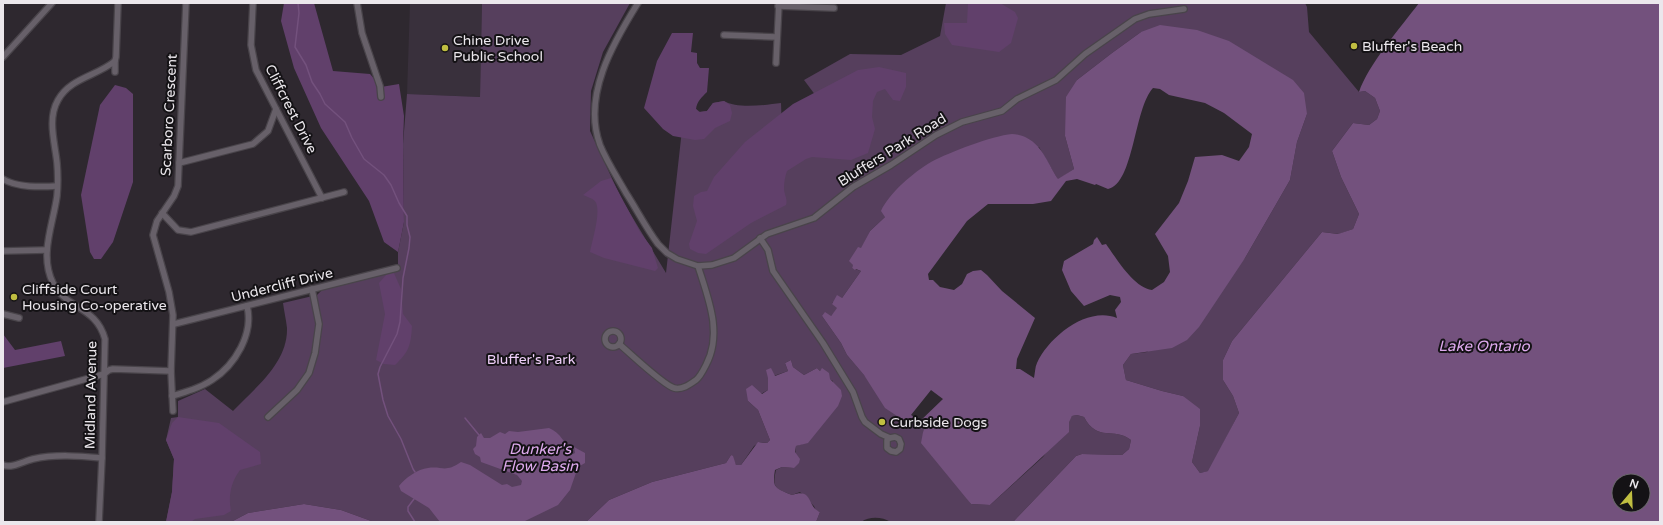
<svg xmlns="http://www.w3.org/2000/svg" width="1663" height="525" font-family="'Varela Round',sans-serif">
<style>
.built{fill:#39303c}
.green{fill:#563f5d}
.forest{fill:#61406b}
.water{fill:#73517d;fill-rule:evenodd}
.pier{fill:#2e282f}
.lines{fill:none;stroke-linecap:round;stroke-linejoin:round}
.stream{stroke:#73517d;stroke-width:1.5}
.minor-casing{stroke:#49444a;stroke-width:8}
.minor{stroke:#676069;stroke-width:5.5}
.poi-dot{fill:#c0be41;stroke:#141215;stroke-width:1.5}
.labels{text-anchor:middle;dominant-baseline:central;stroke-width:4;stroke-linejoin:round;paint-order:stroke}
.poi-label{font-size:14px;fill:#ebe7ec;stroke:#141215;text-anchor:start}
.street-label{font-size:14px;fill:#ebe7ec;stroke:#141215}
.park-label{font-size:14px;fill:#eecef8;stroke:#141215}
.water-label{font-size:15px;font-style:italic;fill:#dfaaee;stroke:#141215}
</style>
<rect width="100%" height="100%" fill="#2e282f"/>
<path class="built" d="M410,3H482L480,97L407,94Z"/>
<path class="green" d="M482,3H630L603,52L591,91L590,131L622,200L666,273L685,103L696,104V109L700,112L707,111L713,103L724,101C737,109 765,105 781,103L782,133L822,104L804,80L850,54L901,55L940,36L946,3H1305L1307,7L1309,32L1359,92L1365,91L1375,98L1380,111L1377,119L1369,125L1353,123L1332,151L1341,177L1359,214L1353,229L1339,234L1322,232L1232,341L1223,360V380L1233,396L1239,413L1209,471L1200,473L1192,462L1200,426L1183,396L1162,391L1126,380L1123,365L1131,354L1147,352L1245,258L1290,180L1297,142L1307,114L1141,32L1112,53L1077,80L1065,136L1074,169L1058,180L1039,147L885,217L870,231L852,268L861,271L842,298L832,303L838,308L831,316H822L841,343L847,355L903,420L914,422L924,427L923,433L971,504L990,505L1043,457L1072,416L1077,415L1084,417C1098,443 1113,426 1131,440L1129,449L1122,455L1082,454L1076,456L1013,522H891C882,517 870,516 861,522H816L820,512L816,511L814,506L800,492L792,495C775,488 772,488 776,470L782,467L794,468L796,446L802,444L833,381L829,379L822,369L820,371L817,368L804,375L793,367L791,360L785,363L788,371L768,378V390L748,401L758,410L770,440L767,443L760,442L754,446L741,465H736L731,455L726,463L652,482L609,500L586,522H374L341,510L304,504L248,513L231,522H166L172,492L174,459L166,440L171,418L178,417V401L205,389L233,411C255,388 288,363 287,328C286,319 284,311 283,303L317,295L322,290L398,270V252L404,222L403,144L407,94L480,97Z"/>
<g class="forest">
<path d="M284,3H314L333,71L370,74L381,87L399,84L404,116L403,144L404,222L398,252L384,242L369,201L321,128L294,68L281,21Z"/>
<path d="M968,3H1000L1015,12L1018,18L1011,43L999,52L952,45L945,34L944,23H967Z"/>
<path d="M672,33H693L691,52L697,53V63L700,68H709L707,92C702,97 697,101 696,109L699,112L707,111L713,103L724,101L730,105L732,113L730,121L715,128L704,139L695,140L673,136L663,129L644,108L657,61Z"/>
<path d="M879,67L906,73V87L900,101L893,100L885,89L877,92L873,101L872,117L875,129L868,153L851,160L812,157L806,159L787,171C785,177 784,182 784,188C784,195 788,199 786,205L751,223L706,254L698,253L690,249L689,244L697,221L693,206L694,196L701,192L707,191L714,177L745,142L793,104L858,70Z"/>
<path d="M115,85L126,88L133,94V182L113,242L101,259H94L90,252L81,195L100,105Z"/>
<path d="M611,178L640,232L652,248L658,268L655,271L604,258L590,252C592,241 602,210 595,201C592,198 587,197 583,195L601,181Z"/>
<path d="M393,271L401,289L403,314L412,326C411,345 409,352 395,365L384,364L376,360L385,314L379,283L386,275Z"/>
<path d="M3,334L15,350L61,341L65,356L3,368Z"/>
<path d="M178,417L219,423L260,452L261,464L240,470C231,482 228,496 231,511L224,515L195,519L191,522H166L172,492L174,459L166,440L172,423Z"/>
</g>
<g class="water">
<path d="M1419,3H1660V522H1013L1076,456L1082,454L1122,455L1129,449L1131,440C1113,426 1098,443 1084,417L1077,415L1072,416L1069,422V432L990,505L971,504L921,443L924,427L914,422L903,420L885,408L864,375L847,355L841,343L822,316L825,312L831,316L837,308L832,304L837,295L842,298L861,271L856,269L855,270L852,268L853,265L849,261L858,247L861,248L870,231L885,217L881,211C889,193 914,172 931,162C950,152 992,136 1012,134C1017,134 1023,136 1027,138C1043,146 1049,166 1058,179L1074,169L1065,136L1066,97L1077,80L1112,53L1141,32L1160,25L1197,30L1229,41L1293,80L1304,93L1307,114L1297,142L1290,180L1245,258L1199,327L1187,340L1172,348L1131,354L1123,365L1126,380L1162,391L1183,396L1200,409V426L1192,462L1200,473L1208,471L1239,413L1233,396L1223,380V360L1232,341L1322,232L1338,234L1353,229L1359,214L1341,177L1332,151L1353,123L1369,125L1377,119L1380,111L1375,98L1365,91L1359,92C1368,65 1401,27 1419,3ZM1153,88L1160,89L1169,95L1205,103L1224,113L1252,134L1249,147L1239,161L1222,155L1195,157L1188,181L1179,203L1155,234L1168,256L1170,272L1164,282L1152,290C1134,288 1116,258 1106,244L1102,245L1097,237L1094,240L1093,244L1064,261L1062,270L1071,291L1084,306L1110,295L1120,297L1121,302L1115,310L1117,318C1087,306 1049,337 1037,363C1035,367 1035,373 1034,378L1020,369H1016L1017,359L1035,318L1002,291L987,275L981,270L973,271L967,274L962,284L954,290L940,287L933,280H929L928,274L967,221L988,204H1033L1051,201L1066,181L1077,179L1095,185L1096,184L1108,189C1134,184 1134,108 1153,88ZM1619,481H1643V505H1619Z"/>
<path d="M791,360L793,367L804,375L817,368L820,371L822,368L829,373L830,379L841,390L842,396L838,406L808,443L796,446L795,452L800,459L799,463L794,468L782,467L775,470C772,488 775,488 792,495C813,487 807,507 820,512L816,522H586L609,500L652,482L726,463L731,455L733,456L736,465H741L758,442L767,443L770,440L758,410L748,401L746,389L752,385L762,394L768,390V378L766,370L771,368L775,376L788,371L785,363Z"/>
<path d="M549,428C560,432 566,445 573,454L575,453L574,447L585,453V463L578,467L570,490L558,505L523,522H440L429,508L401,491L399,486C405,478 418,469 428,468C443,466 445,473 461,462L470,465L502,485L507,484L512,487L521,485L522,481L517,475L481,462L480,457L475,454L473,449L476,446L477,437L481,433L484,438H490L500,432L505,434L509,431L518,432Z"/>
<path d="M304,504L341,510L374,522H231L248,513Z"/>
</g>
<path class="pier" d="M931,390L943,399L917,424L914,422L918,419L911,415Z"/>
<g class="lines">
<g class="stream">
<path d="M298,3L299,13L295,47L306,65L312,82L320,94L325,104L345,122L352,138L364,159L384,175L391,185L399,203L407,216V225L410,237L409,248L403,278L400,322L397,334L380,367L378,374L383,400L388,416L401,439L413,469L415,472"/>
<path d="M465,418L479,435"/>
<path d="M414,499L408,507V511L415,522"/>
</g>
<defs>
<g id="minor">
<path d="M253,3L251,45L256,70L322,198"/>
<path d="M357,3L362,33L380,86L381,97"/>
<path d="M638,3C613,43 582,96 600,145C607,162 617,177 626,193C637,210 646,228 658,244L667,253L677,259L698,266L712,265L734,258L767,234L814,218L853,187L891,165L936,135L962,122L1002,111L1017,99L1056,80L1085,54L1135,19L1149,14L1184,9"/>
<path d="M778,6L834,8"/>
<path d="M724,35L777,37"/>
<path d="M3,57L52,3"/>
<path d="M776,63L779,3"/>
<path d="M115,72V61L116,57L118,3"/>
<path d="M179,163L253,144L268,131L276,109"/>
<path d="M3,179C17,188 41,187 57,186"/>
<path d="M162,213L178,230L191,232L344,192"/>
<path d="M760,238L768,250L773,271L823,343L853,392L862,417L865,422L881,434L890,438L895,437L899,439L901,444L900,449L896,452L891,451L887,448V440L890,438"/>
<path d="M3,251L47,250"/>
<path d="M3,314L19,318"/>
<path d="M174,324L397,268"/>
<circle cx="613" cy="339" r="8"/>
<path d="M619,344C630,353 663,385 674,388C682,390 689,385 696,380C700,377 703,371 706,365C723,333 708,298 698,266"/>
<path d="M172,396C186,392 200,388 212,380C235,365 254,334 247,306"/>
<path d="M3,402L104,374L109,370L113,369L171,371"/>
<path d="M173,411L171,371L173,315L169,292L153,235L157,221L174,196L178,186L186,3"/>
<path d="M268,417L297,390L309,373L315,353L319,324L312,289"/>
<path d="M3,465C12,469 24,461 33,459C56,454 79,456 102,458"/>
<path d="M99,522L102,458L105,339C96,306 67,310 53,283C39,255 53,225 57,196C58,185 58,174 57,163C55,143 47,119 58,100C70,78 97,76 115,61"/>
</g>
</defs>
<use href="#minor" class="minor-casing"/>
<use href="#minor" class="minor"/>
</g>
<g class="poi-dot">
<circle cx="1354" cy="46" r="4"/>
<circle cx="445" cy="48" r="4"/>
<circle cx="14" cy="297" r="4"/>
<circle cx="882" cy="422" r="4"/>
</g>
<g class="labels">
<g class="poi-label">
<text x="453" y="40">Chine Drive<tspan x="453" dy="16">Public School</tspan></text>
<text x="1362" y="46">Bluffer's Beach</text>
<text x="22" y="289">Cliffside Court<tspan x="22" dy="16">Housing Co-operative</tspan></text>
<text x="890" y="422">Curbside Dogs</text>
</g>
<g class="street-label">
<text transform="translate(291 109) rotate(63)">Cliffcrest Drive</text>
<text transform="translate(169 115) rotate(-87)">Scarboro Crescent</text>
<text transform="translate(892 150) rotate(-32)">Bluffers Park Road</text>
<text transform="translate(282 285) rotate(-14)">Undercliff Drive</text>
<text transform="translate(91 395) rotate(-89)">Midland Avenue</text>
</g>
<g class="park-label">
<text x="531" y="359">Bluffer's Park</text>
</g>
<g class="water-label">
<text x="1484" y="346">Lake Ontario</text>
<text x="540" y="449">Dunker's<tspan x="540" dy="17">Flow Basin</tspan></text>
</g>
</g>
<rect width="1663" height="525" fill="none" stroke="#ebe7ec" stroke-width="8"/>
<g transform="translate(1631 493) rotate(19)"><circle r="19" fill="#141215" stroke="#6a676b"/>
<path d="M0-3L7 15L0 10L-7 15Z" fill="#c0be41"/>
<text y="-6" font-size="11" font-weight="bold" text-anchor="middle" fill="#ebe7ec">N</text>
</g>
</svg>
